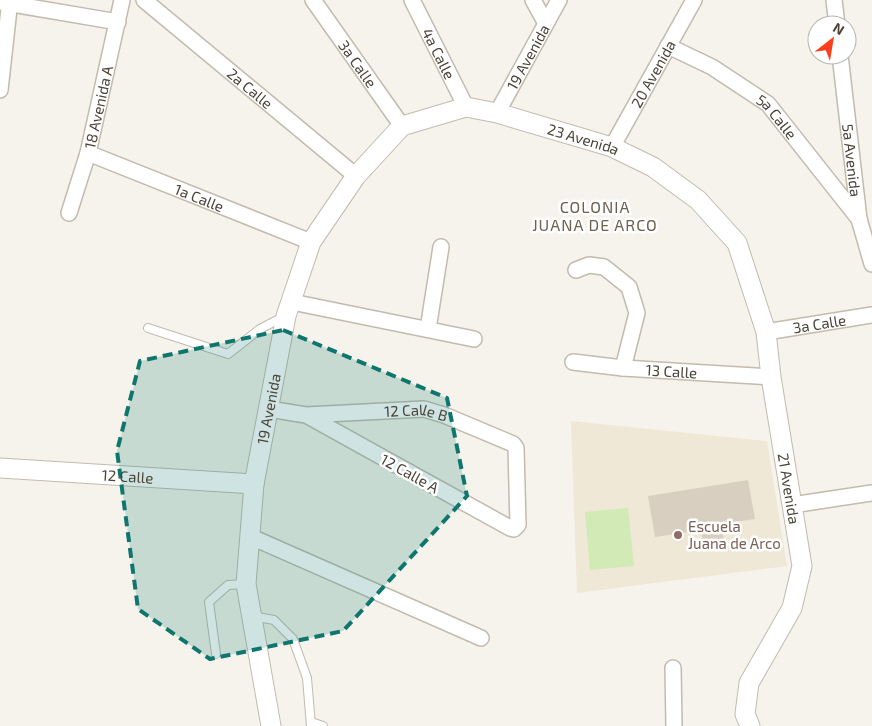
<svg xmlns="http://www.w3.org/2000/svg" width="872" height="726" font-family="'Exo 2',sans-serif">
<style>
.education{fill:#efe8d6}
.green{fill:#d2eab5}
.building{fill:#d8cfc1}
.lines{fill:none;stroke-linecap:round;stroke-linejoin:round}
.service-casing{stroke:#c2bbae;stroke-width:10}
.minor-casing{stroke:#c2bbae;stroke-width:18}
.tertiary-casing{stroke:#c2bbae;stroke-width:21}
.service{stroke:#fff;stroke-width:8}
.minor{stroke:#fff;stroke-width:15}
.tertiary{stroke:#fff;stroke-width:19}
.marked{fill:#0f766e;fill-opacity:0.2;stroke:#0f766e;stroke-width:4;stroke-dasharray:10 6;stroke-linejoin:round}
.education-dot{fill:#8d6e63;stroke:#fff;stroke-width:2}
.labels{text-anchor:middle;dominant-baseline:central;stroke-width:5;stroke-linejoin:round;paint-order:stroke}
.street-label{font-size:15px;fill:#4b4439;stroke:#fff}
.education-label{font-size:15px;fill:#785e54;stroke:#fff;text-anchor:start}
.neighbourhood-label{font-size:16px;letter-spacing:1px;fill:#6e6250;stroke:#fff}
</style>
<rect width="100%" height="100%" fill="#f6f3ec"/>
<path class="education" d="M571,421L767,441L787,566L577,593Z"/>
<path class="green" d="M628,508L634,566L590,570L585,512Z"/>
<path class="building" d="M748,480L755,519L721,524L724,540L703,543L701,530L655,537L648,496Z"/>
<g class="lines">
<defs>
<g id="service">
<path d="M148,328L228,354L260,329L283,317"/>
<path d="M252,616L274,620L293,639L307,678L311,726"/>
<path d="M216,654L209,602L228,585L246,584"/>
<path d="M311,722L323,726"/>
</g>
<g id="minor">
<path id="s1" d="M144,0L356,176"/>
<path id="s2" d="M313,0L402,126"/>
<path id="s3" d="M412,0L466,107"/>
<path d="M533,0L545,22"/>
<path d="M834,0L837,25"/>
<path d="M0,2L118,22"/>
<path id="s4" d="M668,46L712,67L768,104L859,219"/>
<path id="s5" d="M840,55L859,219L872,264"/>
<path d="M0,90L10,0"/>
<path id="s6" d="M497,113L559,0"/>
<path id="s7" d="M612,147L694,0"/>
<path id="s8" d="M88,153L311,242"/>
<path id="s9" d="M69,213L88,153L122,0"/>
<path d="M576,270L589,265L604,267L629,287L637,313L623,368"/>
<path d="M292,302L474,339"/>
<path d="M428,329L441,247"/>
<path id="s10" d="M766,332L872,315"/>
<path id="s11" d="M573,362L623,368L771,377"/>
<path id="s12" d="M269,409L306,415L424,409L444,415L513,444L516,448L518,525L514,529L510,528L306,415"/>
<path d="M792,505L872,493"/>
<path d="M249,536L481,638"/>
<path d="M673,668L674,726"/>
</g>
<g id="tertiary">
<path id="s13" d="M0,468L254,484"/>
<path id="s14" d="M271,726L246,584L254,484L286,316L311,242L356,176L402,126L466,107L497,113L612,147L653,167L698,200L737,243L766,332L771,377L802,566L792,608L749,683L745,714L750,726"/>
</g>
</defs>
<use href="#service" class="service-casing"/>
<use href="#minor" class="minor-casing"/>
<use href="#tertiary" class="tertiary-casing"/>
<use href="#service" class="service"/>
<use href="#minor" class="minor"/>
<use href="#tertiary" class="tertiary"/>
</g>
<path class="marked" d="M283,330L447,398L467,496L343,631L210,659L138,609L117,451L140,361Z"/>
<circle class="education-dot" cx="678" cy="535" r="5"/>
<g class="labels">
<g class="street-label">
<text stroke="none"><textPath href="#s3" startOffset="60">4a Calle</textPath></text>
<text stroke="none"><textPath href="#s6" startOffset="64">19 Avenida</textPath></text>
<text stroke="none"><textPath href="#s2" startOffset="78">3a Calle</textPath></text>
<text stroke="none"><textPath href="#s7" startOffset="84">20 Avenida</textPath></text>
<text stroke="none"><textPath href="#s1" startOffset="138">2a Calle</textPath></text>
<text stroke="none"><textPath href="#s9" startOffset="110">18 Avenida A</textPath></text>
<text stroke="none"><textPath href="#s4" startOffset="131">5a Calle</textPath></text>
<text stroke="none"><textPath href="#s14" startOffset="830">23 Avenida</textPath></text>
<text stroke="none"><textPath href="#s5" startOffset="106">5a Avenida</textPath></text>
<text stroke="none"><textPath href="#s8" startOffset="120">1a Calle</textPath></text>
<text stroke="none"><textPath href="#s10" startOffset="54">3a Calle</textPath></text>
<text stroke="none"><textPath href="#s11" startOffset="99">13 Calle</textPath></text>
<text stroke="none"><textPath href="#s14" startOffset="321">19 Avenida</textPath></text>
<text stroke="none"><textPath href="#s12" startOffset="148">12 Calle B</textPath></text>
<text transform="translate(410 473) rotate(29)">12 Calle A</text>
<text stroke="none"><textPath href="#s13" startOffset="128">12 Calle</textPath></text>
<text stroke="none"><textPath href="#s14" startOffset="1271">21 Avenida</textPath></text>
</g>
<g class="education-label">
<text x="688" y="526">Escuela<tspan x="688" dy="17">Juana de Arco</tspan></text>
</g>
<g class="neighbourhood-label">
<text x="595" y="206">COLONIA<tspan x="595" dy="18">JUANA DE ARCO</tspan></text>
</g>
</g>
<g transform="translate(832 40) rotate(31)"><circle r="24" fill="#ffffff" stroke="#b7b4b0"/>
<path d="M0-4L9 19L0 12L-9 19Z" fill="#fc3f1d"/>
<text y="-8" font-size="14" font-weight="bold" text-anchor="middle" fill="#4b4439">N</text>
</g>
</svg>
